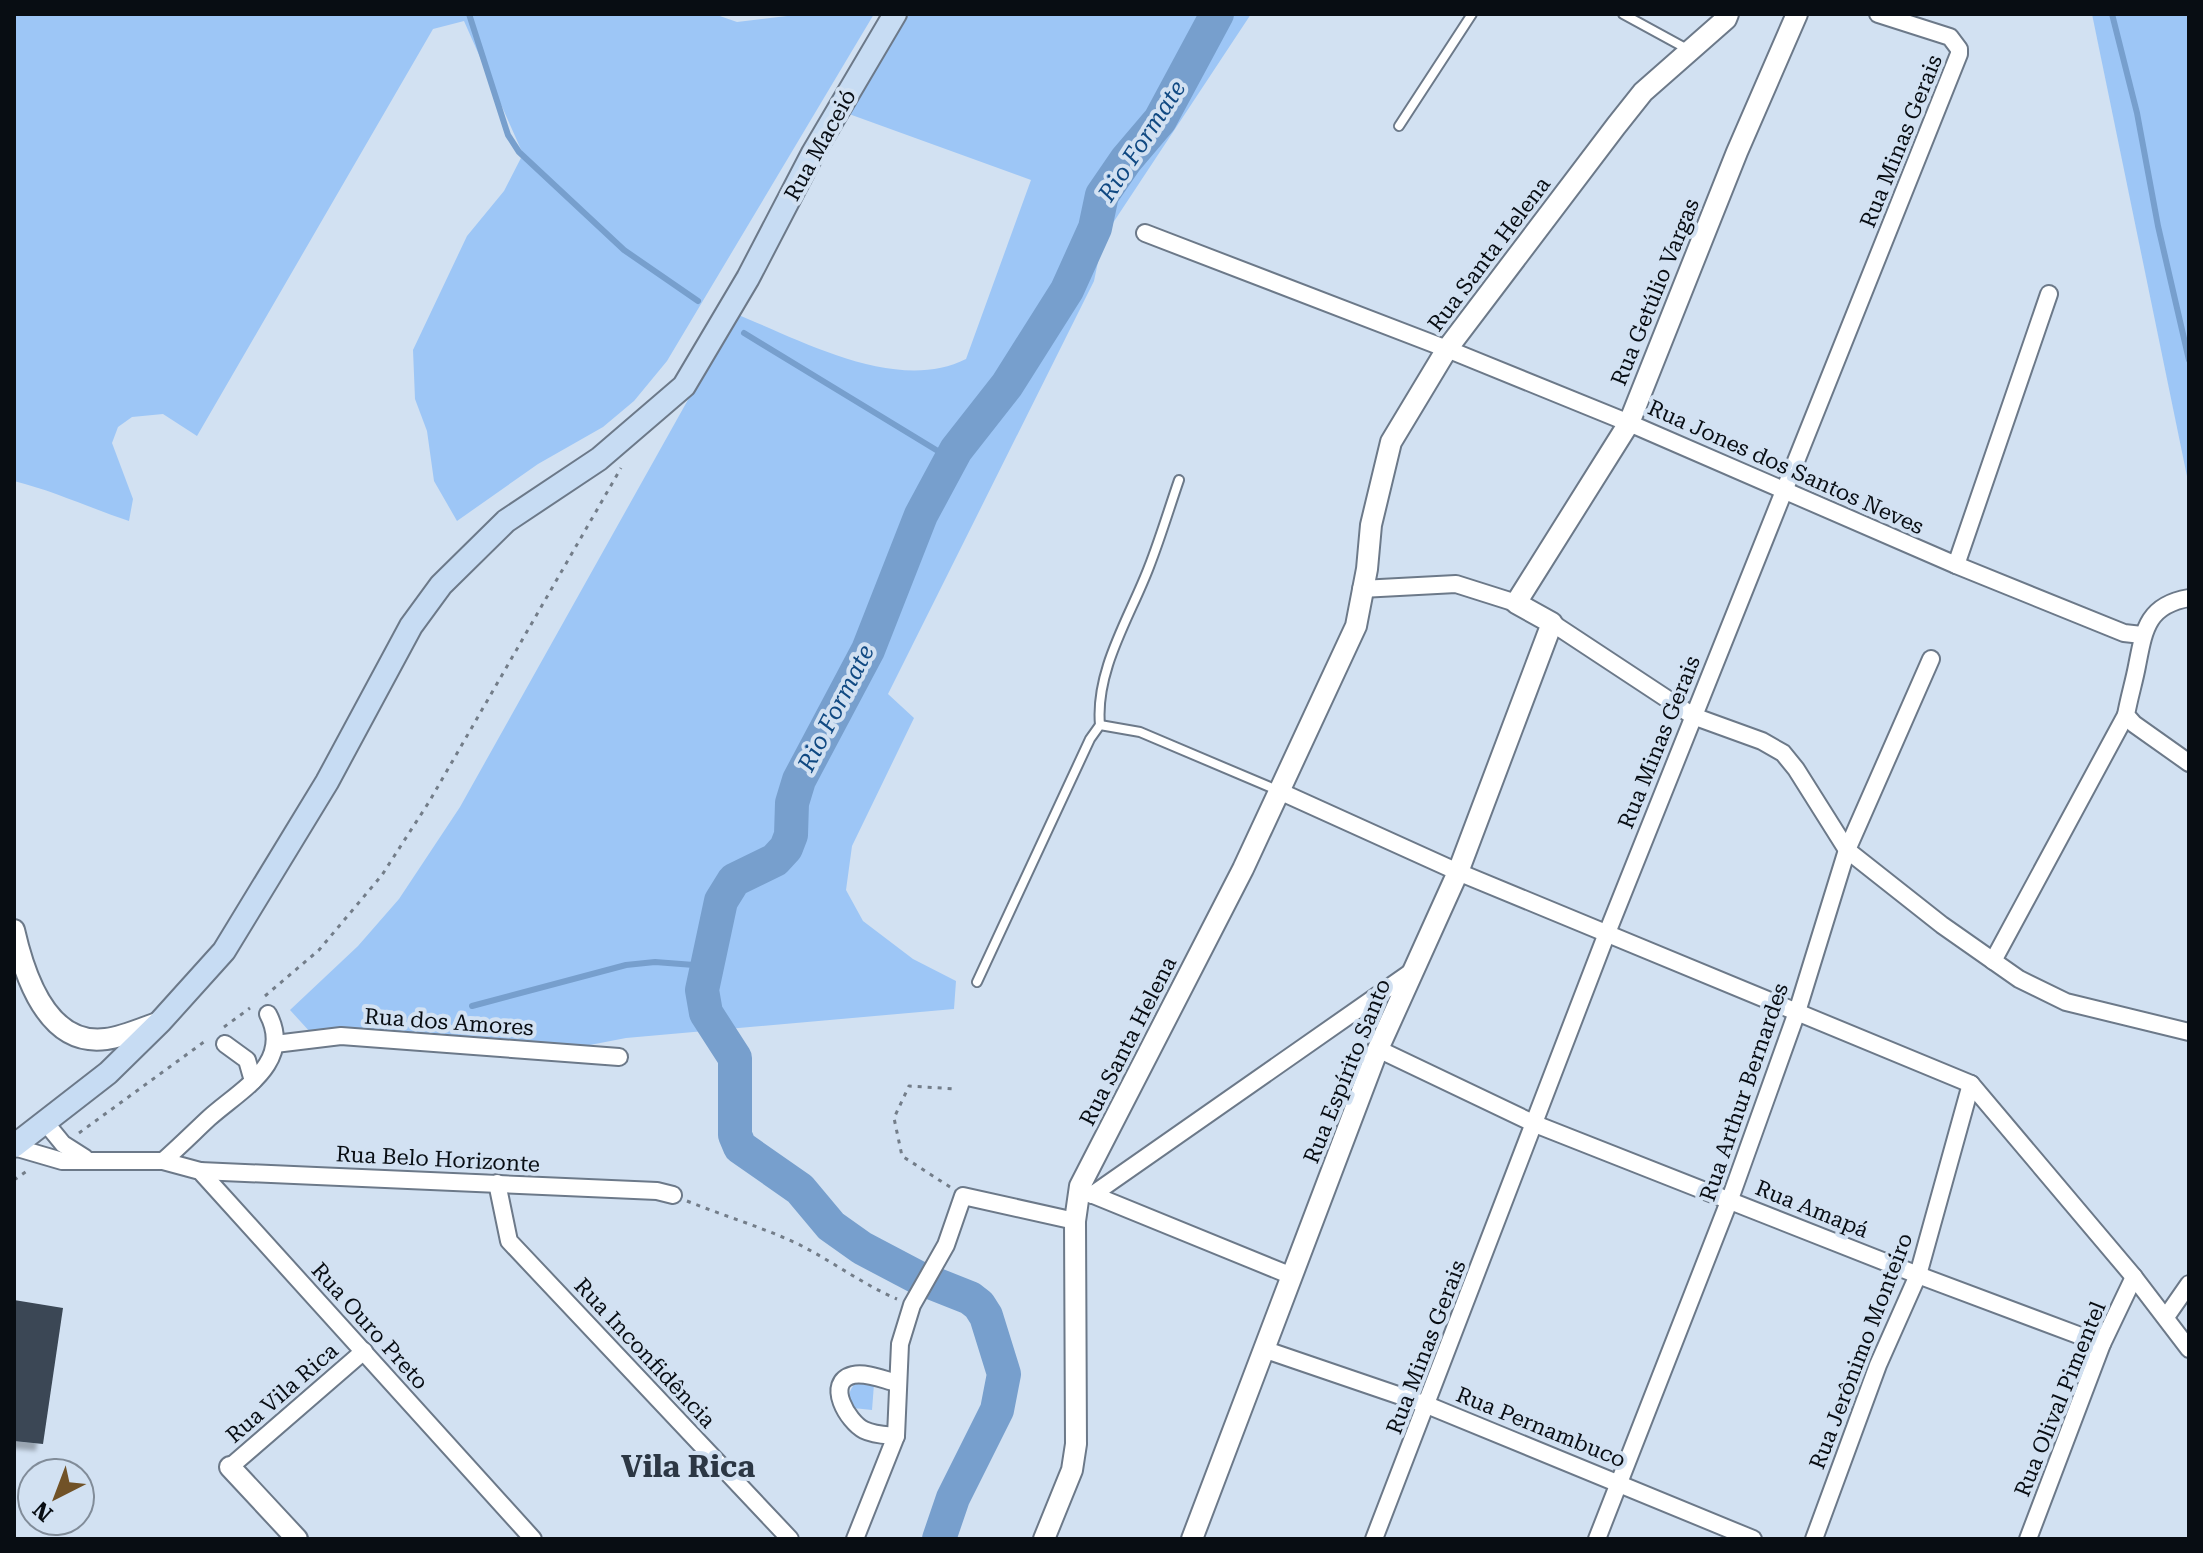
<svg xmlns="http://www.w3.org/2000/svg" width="2203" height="1553" font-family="'Roboto Serif',serif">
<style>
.green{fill:#9dc6f6}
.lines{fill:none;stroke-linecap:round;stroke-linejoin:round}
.stream{stroke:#779fcd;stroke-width:6}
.river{stroke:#779fcd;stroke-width:34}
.building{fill:#3b4755;filter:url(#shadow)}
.service-casing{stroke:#6c7989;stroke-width:12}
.minor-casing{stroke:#6c7989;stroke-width:20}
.tertiary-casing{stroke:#6c7989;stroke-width:24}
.secondary-casing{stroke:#6c7989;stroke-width:26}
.path{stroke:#737d89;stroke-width:3;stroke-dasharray:4 6;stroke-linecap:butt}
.service{stroke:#fff;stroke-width:8}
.minor{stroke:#fff;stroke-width:16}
.tertiary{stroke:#fff;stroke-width:20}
.secondary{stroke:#c7dcf3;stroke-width:22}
.labels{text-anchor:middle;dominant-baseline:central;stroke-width:8;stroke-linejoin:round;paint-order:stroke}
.street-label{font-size:22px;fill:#080d13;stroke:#d2e1f2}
.water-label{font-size:24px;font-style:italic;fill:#104982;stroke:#d2e1f2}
.district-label{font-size:30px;font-weight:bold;fill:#2c3744;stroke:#d2e1f2}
</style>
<defs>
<filter id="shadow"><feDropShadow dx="-7" dy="7" stdDeviation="2" flood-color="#0004"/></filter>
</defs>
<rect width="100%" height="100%" fill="#d2e1f2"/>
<g class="green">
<path d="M14,14H714L737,22L804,14H874L667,361L634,401L603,427L538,464L457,521L434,481L427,431L415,399L413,350L467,236L504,191L523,154L464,21L433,29L197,436L163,414L132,417L118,427L112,443L133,499L129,521C90,508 54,491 14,481Z"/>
<path d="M907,14H1251L1103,238L1094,281L888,694L914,718L852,846L846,890L863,921L913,959L956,981L954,1009L626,1038L538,1055L311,1033L290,1010L358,946L399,899L460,807L736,314C801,340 897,394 966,359L1031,180L849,114Z"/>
<path d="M2092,14H2189V486Z"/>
<path d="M856,1382L874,1384L872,1410L853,1408C847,1397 848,1392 856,1382Z"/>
</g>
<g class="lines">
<g class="stream">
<path d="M469,14L508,135L519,152L624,250L698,301"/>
<path d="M2112,14L2137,113L2158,226L2189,360"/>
<path d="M744,333L951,459"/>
<path d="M472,1006L626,965L655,962L707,966"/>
</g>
<path class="river" d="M939,1539L953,1498L997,1410L1004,1374L986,1316L979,1305L970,1298L917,1277L862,1248L831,1226L800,1189L740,1147L735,1135V1058L706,1013L702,990L721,901L734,880L775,860L786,848L791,835L792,803L799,780L868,650L921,515L956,450L1007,385L1067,290L1095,228L1102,195L1126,160L1160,120L1217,14"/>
</g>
<path class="building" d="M14,1300L63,1308L43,1444L14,1441Z"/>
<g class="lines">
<defs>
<g id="service">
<path d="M1623,14L1689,50"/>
<path d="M1399,126L1472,14"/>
<path d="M1100,725C1095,670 1130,617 1149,567C1160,539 1169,509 1179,480"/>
<path d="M977,982L1090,739L1100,725L1140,732L1277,790"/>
</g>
<g id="minor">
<path d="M1145,233L1447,349L1629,423L1956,565L2124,633L2142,635"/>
<path d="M1956,565L2049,294"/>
<path d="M1361,589L1456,584L1516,603"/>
<path d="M2189,598C2147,605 2144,630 2137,666C2134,682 2129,698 2126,715L2134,724L2189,763"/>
<path d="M1552,623L1693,716L1762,741L1783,753L1796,769L1847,850L1942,925L2019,979L2066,1002L2189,1032"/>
<path d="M1279,791L1458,872L1971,1084L2134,1277L2189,1349"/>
<path d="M1993,961L2126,715"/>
<path d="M225,1044L247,1060L253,1081"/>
<path d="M275,1044L341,1036L619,1057"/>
<path d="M1378,1049L1535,1124L1918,1275L2102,1344"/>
<path d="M45,1122L63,1144L85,1158"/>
<path d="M14,1147L62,1161H163L200,1171L533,1539"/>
<path d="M163,1161C179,1147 194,1132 209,1118C240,1090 294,1063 268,1014"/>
<path d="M200,1171L657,1191L673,1195"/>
<path d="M497,1183L509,1241L790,1539"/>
<path d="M1086,1192L1292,1276"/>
<path d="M1092,1195L1414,970"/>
<path d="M2166,1317L2189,1284"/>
<path d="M1263,1349L1427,1405L1753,1539"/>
<path d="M896,1436C885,1435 874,1435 864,1430C848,1422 824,1382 853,1375C867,1372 884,1380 897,1383"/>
<path d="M230,1467L364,1351"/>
<path d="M855,1539L896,1436L900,1344L912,1305L946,1245L963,1196L1075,1221"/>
<path d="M1374,1539L1607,933L1959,54V49L1950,37L1878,14"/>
<path d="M1597,1539L1730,1199L1797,1012L1847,850L1931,659"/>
<path d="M1814,1539L1878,1365L1918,1275L1971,1084"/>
<path d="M2028,1539L2102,1344L2134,1277"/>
</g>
<g id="tertiary">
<path d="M14,930C24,974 47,1047 106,1039C123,1037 143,1028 160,1022"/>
<path d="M230,1467L297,1539"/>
<path d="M1044,1539L1072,1470L1076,1444L1075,1221L1080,1186L1243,869L1356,626L1367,569L1371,525L1391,442L1447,349L1616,126L1643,92L1726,19L1728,14"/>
<path d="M1192,1539L1378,1049L1458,872L1552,623L1516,603L1629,423L1737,152L1797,14"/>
</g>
<path id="secondary" d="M14,1146L108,1073L160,1022L224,951L327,782L411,626L441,585L506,521L599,459L684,386L748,278L813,153L895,14"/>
</defs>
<use href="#service" class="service-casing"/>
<use href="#minor" class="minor-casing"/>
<use href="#tertiary" class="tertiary-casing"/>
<use href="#secondary" class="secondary-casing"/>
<g class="path">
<path d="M265,996L319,950L382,875L429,802L621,468"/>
<path d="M224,1027L250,1008"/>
<path d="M79,1133L208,1039"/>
<path d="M14,1180L27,1171"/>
<path d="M950,1187L902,1156L894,1118L909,1086L957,1089"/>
<path d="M687,1201C724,1216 762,1227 798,1244C832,1261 862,1284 897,1299"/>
</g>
<use href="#service" class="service"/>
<use href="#minor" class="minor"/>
<use href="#tertiary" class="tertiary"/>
<use href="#secondary" class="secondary"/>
</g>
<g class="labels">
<g class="street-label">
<text transform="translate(1901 141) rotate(-68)">Rua Minas Gerais</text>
<text transform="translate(820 145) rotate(-61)">Rua Maceió</text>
<text transform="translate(1489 254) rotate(-53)">Rua Santa Helena</text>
<text transform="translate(1655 292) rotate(-68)">Rua Getúlio Vargas</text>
<text transform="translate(1786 467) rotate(24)">Rua Jones dos Santos Neves</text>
<text transform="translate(1659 742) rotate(-68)">Rua Minas Gerais</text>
<text transform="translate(449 1022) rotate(4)">Rua dos Amores</text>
<text transform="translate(1128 1041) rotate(-63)">Rua Santa Helena</text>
<text transform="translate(1347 1071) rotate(-68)">Rua Espírito Santo</text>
<text transform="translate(1744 1092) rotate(-71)">Rua Arthur Bernardes</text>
<text transform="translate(438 1159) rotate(3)">Rua Belo Horizonte</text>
<text transform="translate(1812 1209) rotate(22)">Rua Amapá</text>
<text transform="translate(370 1326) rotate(48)">Rua Ouro Preto</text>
<text transform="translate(1426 1347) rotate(-69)">Rua Minas Gerais</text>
<text transform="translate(1861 1351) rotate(-69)">Rua Jerônimo Monteiro</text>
<text transform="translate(645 1353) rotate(47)">Rua Inconfidência</text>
<text transform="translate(282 1393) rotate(-41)">Rua Vila Rica</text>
<text transform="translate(2060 1399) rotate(-68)">Rua Olival Pimentel</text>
<text transform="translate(1541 1427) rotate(22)">Rua Pernambuco</text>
</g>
<g class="water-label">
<text transform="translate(1142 141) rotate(-57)">Rio Formate</text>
<text transform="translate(836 708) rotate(-63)">Rio Formate</text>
</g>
<g class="district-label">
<text x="688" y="1466">Vila Rica</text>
</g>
</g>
<rect width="2203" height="1553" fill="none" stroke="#080d13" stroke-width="32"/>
<g transform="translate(56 1497) rotate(222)"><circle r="38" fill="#d2e1f2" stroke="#818c99" stroke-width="2"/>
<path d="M0-6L14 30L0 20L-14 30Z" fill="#715227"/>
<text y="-12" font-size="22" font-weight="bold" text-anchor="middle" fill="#080d13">N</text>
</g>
</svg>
